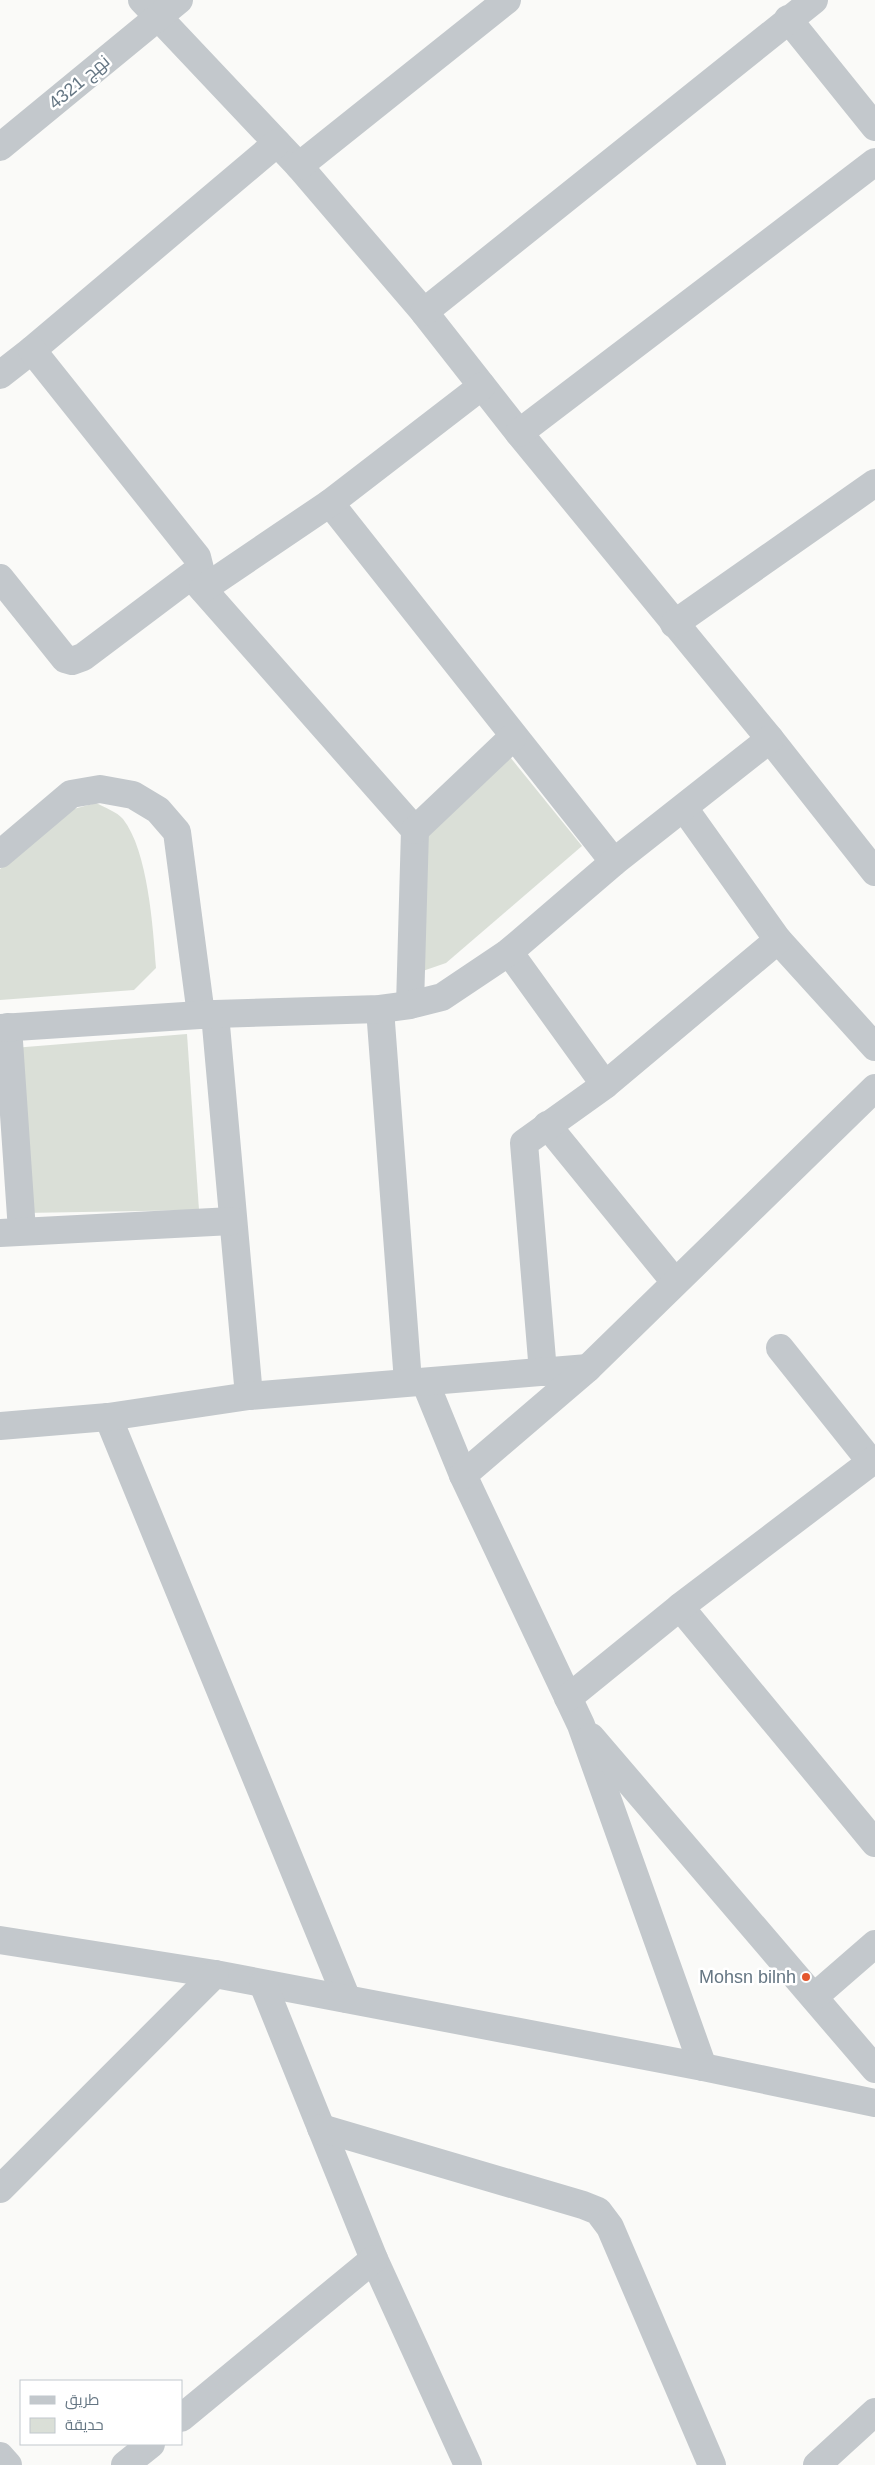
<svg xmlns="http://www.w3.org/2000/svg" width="875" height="2465" font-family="Arial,Cairo,sans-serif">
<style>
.green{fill:#dadfd7}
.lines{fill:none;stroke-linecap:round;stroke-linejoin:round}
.minor{stroke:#c3c8cc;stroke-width:28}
.poi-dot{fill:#e4572e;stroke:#fff;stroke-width:2}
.labels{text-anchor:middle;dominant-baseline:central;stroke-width:5;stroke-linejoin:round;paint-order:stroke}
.street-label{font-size:18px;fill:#657683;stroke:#fff}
.poi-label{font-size:18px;fill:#657683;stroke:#fff;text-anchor:end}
</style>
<rect width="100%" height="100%" fill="#fafaf8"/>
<g class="green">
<path d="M510,757L582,846L446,963L414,974L408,841Z"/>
<path d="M96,803C104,807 117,812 123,819C148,851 153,927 156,968L134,990L0,1000V869L66,811Z"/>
<path d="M187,1034L199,1210L24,1213L13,1048Z"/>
</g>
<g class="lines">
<g class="minor">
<path d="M142,0L299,166L424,312L519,433L770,739L875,872"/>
<path d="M788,19L875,127"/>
<path d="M0,147L179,0"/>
<path d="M299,166L507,0"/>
<path d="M424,312L814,0"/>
<path d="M0,375L32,350L277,143"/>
<path d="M519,433L875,162"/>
<path d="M330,503L614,862"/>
<path d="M192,577L415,830L410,1005"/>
<path d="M0,578L65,659L72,661L83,657L200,569L197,557L32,350"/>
<path d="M203,589L330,503L482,386"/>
<path d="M674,624L875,483"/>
<path d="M684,808L778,940L875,1047"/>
<path d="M415,830L513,737"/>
<path d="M0,854L71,794L100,789L133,795L158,810L177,832L201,1015"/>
<path d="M509,952L605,1085"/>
<path d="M380,1009L408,1382"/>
<path d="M215,1014L249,1396"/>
<path d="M8,1027L22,1231"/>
<path d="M0,1028L215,1014L380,1009L410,1005L442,997L509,952L614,862L770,739"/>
<path d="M547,1125L675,1282"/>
<path d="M0,1233L232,1221"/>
<path d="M780,1348L871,1462"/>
<path d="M543,1372L524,1143L605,1085L778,940"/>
<path d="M425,1382L463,1475L581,1725L703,2067"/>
<path d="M108,1417L347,1999"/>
<path d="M0,1426L108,1417L249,1396L588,1368"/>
<path d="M463,1475L588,1368L875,1088"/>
<path d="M680,1607L875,1843"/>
<path d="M568,1698L680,1607L875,1459"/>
<path d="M591,1737L875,2069"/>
<path d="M0,1940L215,1974L703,2067L875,2103"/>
<path d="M263,1984L374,2259L468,2465"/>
<path d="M814,1997L875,1944"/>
<path d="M321,2128L583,2205L598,2211L610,2227L712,2465"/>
<path d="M0,2189L215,1974"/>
<path d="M181,2418L374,2259"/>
<path d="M0,2456L8,2465"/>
<path d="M125,2465L151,2444"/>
<path d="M817,2465L875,2412"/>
</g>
</g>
<circle class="poi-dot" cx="806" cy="1977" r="5"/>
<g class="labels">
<g class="street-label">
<text transform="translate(79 82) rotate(-40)">نهج 4321</text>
</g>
<g class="poi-label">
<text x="796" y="1977">Mohsn bilnh</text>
</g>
</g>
<rect x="20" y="2380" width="162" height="65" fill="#ffffff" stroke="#c1c8cd"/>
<rect x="30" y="2396" width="25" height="8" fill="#c3c8cc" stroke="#c1c8cd"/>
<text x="65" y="2405" font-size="15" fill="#657683">طريق</text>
<rect x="30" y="2418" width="25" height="15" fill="#dadfd7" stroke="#c1c8cd"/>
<text x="65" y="2430" font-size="15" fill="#657683">حديقة</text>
</svg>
